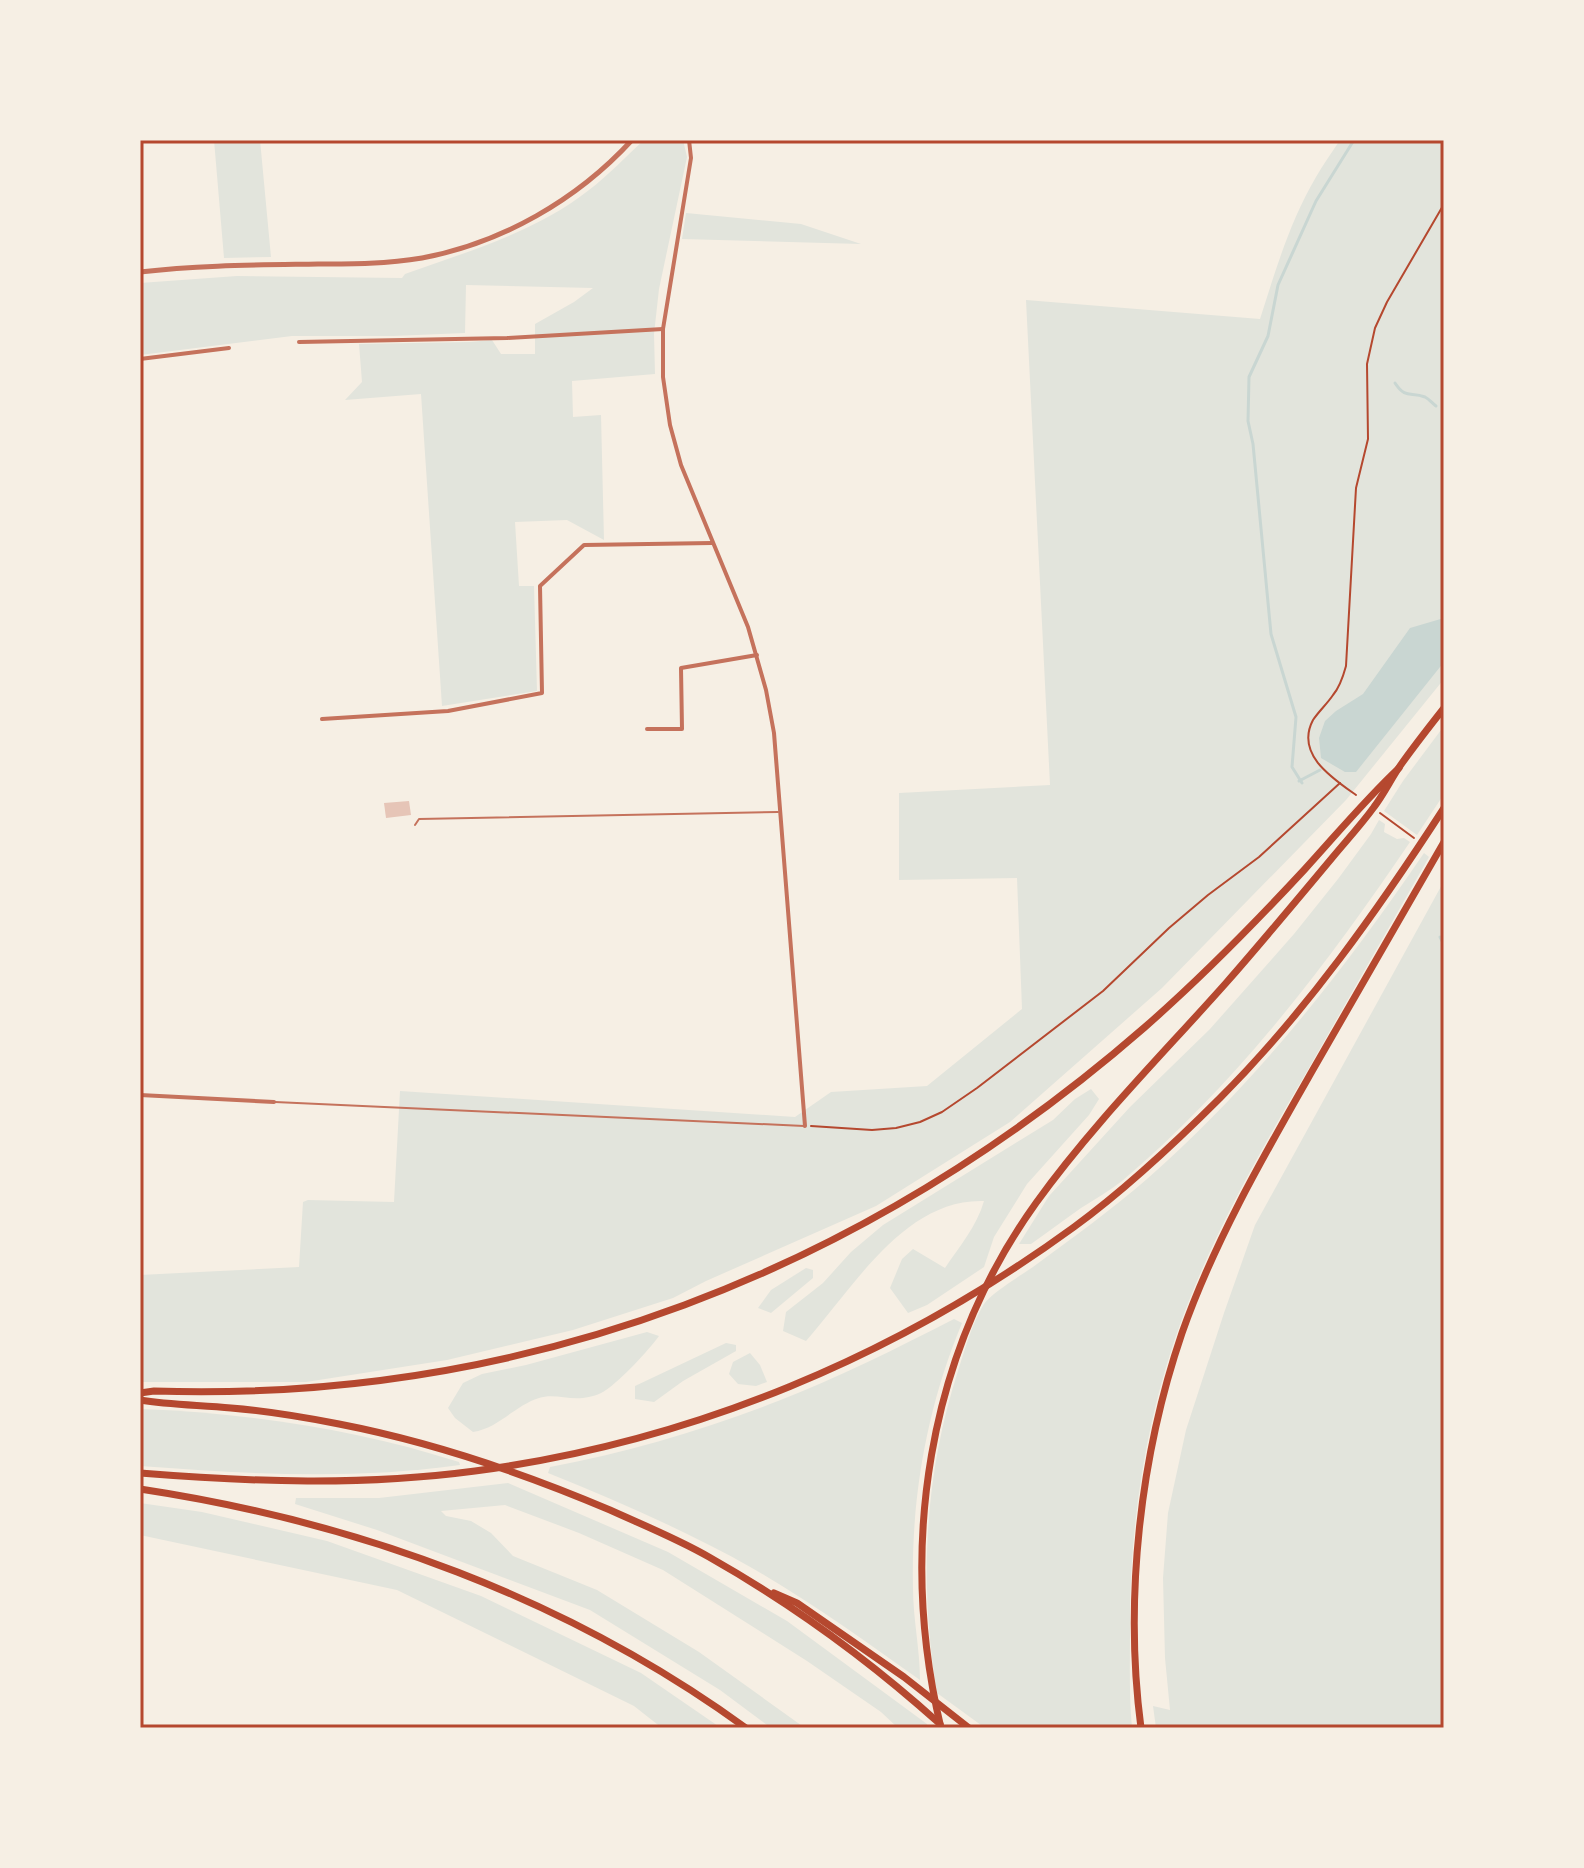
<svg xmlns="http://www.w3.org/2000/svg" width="1584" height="1868" font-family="Montserrat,sans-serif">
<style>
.green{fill:#e2e4dc}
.water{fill:#c9d6d2}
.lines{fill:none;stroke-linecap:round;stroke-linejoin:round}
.stream{stroke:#c9d6d2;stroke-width:3}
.building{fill:#e6c5b7}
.path{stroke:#b5482f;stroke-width:2}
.service{stroke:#c5725c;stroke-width:2}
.minor{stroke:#c5725c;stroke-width:4}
.tertiary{stroke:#c5725c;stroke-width:5}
.motorway{stroke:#b5482f;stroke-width:7}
.neatline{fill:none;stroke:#b5482f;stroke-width:3}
</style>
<rect width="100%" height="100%" fill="#f6efe4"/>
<g class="green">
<path d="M214,140H260L271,257L224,258Z"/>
<path d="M644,140H683L687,157L659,289L654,334L655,374L572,381L573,417L601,415L604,540L567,520L515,522L519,586H534L537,691L442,706L421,394L345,400L362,382L359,344L470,342L492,340L501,354H535V324L574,302L593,288L466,285L465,333L393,336H292L140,355V283L237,276L402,278L405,274C469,251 536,232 589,190C609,175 626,156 644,140Z"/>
<path d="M1340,140H1444V679L1346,800L1162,988L1010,1122L876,1206L706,1281L673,1298L573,1330L447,1360L306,1382H140V1275L299,1267L303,1202L308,1200L394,1202L400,1091L795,1117L831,1092L927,1086L1022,1009L1017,878L899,880V793L1050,785L1026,300L1260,319C1275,272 1290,221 1316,177C1323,165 1332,152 1340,140Z"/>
<path d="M686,213L801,224L861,244L682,239Z"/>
<path d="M1444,726V794L1417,835L1384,811L1403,781Z"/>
<path d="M1379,820L1385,824L1384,832L1397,839L1404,838L1410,842C1327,965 1236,1084 1122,1181C1109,1191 1095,1199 1081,1208C1064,1220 1048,1232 1031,1244H1019L1049,1196L1130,1107L1210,1029L1294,934L1338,879L1371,834Z"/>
<path d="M1424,853L1429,857C1388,929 1347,1001 1306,1073C1260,1151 1215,1231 1183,1316C1146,1416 1129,1525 1130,1631C1130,1663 1129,1696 1132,1728H985L937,1693C919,1584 924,1476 958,1371C965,1349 972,1323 984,1304C991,1293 1025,1273 1037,1264C1074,1237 1112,1209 1147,1179C1256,1083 1342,973 1424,853Z"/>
<path d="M1444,881V1728H1156L1153,1706L1170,1710L1165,1658L1163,1578L1168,1513L1186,1430L1224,1313L1255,1225Z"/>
<path d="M1091,1089L1099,1099L1089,1115L1027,1184L994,1237L984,1267L927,1305L908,1313L890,1288L902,1259L913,1249L945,1268C959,1247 977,1226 984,1201C905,1198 853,1288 806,1341L783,1331L786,1312L823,1283L851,1252L883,1225L1053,1120L1075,1099Z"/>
<path d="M806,1268L813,1270V1278L771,1313L758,1308L771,1290Z"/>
<path d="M954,1319L962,1323C927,1407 911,1497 913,1588C913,1619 920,1649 920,1680C865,1641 811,1602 752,1568C687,1531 617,1501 548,1473L550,1467C628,1452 704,1430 778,1401C838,1378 897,1348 954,1319Z"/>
<path d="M647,1332L659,1336C648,1351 621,1380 606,1390C599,1395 591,1397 583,1398C568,1400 553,1393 539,1398C514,1406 499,1428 473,1432L455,1418L448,1408L463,1383L482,1374L526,1365Z"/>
<path d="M726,1343L736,1345V1351L683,1381L654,1402L635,1399V1386Z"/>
<path d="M750,1353L760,1365L767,1382L756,1386L738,1384L729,1374L733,1362Z"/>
<path d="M140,1409C248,1413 356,1429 459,1462L460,1465C354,1480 246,1474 140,1466Z"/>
<path d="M508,1483L668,1552L787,1621L927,1724L928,1728H898L881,1712L807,1661L663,1570L579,1533L505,1505L441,1511L446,1516L471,1521L491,1533L513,1556L597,1590L699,1652L805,1728H771L720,1690L590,1610L377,1530L295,1504L296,1498H379Z"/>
<path d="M140,1503L202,1512L327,1541L481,1596L641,1673L721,1728H662L634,1706L397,1590L140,1535Z"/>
</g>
<path class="water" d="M1444,618V662L1356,772H1345L1321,758L1319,738L1325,721L1336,711L1363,694L1410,628Z"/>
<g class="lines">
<g class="stream">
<path d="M1395,383C1406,400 1411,391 1425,397C1429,399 1432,403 1436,406"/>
<path d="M1299,781L1320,770"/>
<path d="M1302,783L1292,767L1296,717L1271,634L1253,444L1248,421L1249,377L1268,336L1278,285L1316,201L1354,140"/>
<path d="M1440,937L1444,945"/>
</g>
</g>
<path class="building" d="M409,801L411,815L386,818L384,803Z"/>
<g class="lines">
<g class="path">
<path d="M1356,795C1332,778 1295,754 1313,720C1319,711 1327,704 1333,695C1340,687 1343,677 1346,666L1356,488L1368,439L1367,364L1375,328L1387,302L1444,204"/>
<path d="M1380,813L1414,838"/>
<path d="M811,1126L872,1130L896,1128L920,1122L942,1112L977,1088L1103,991L1169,928L1208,895L1259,857L1340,783"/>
</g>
<g class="service">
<path d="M415,825L419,819L778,812"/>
<path d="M275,1102L804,1126"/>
</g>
<g class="minor">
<path d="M689,140L691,158L663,329V377L670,425L681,465L748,627L766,690L774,733L805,1126"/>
<path d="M299,342L507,338L663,329"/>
<path d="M140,359L229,348"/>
<path d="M322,719L448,711L542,693L540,586L584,545L712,543"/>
<path d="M647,729H682L681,668L757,655"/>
<path d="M140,1095L274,1102"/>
</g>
<path class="tertiary" d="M140,272C199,265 258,265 318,264C352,264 387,264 422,258C502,243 577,200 632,140"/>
<g class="motorway">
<path d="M140,1393L154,1391C527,1403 865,1271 1145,1027C1201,978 1254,924 1305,869C1336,835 1365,800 1399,768"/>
<path d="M140,1400C170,1405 201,1405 231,1408C267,1411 303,1417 339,1424C432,1442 523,1473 610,1510C643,1525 678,1539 709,1557C792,1604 869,1660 940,1724"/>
<path d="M140,1473C252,1482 363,1486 475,1471C693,1442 897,1356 1074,1227C1126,1189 1175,1143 1220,1098C1306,1012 1378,910 1444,808"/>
<path d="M140,1489C358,1522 567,1598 746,1728"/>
<path d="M774,1593L797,1603L904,1677L969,1728"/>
<path d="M941,1728C898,1548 927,1355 1036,1203C1093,1124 1162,1055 1226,983C1262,942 1297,900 1332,858C1346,841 1361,825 1374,807C1384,794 1391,779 1400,766C1414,746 1429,727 1444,708"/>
<path d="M1141,1728C1124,1599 1140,1456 1182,1333C1214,1242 1263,1157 1311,1073C1355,996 1400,919 1444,842"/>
</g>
</g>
<rect width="1584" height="1868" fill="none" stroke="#f6efe4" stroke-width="284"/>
<rect x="142" y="142" width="1300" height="1584" class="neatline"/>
</svg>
